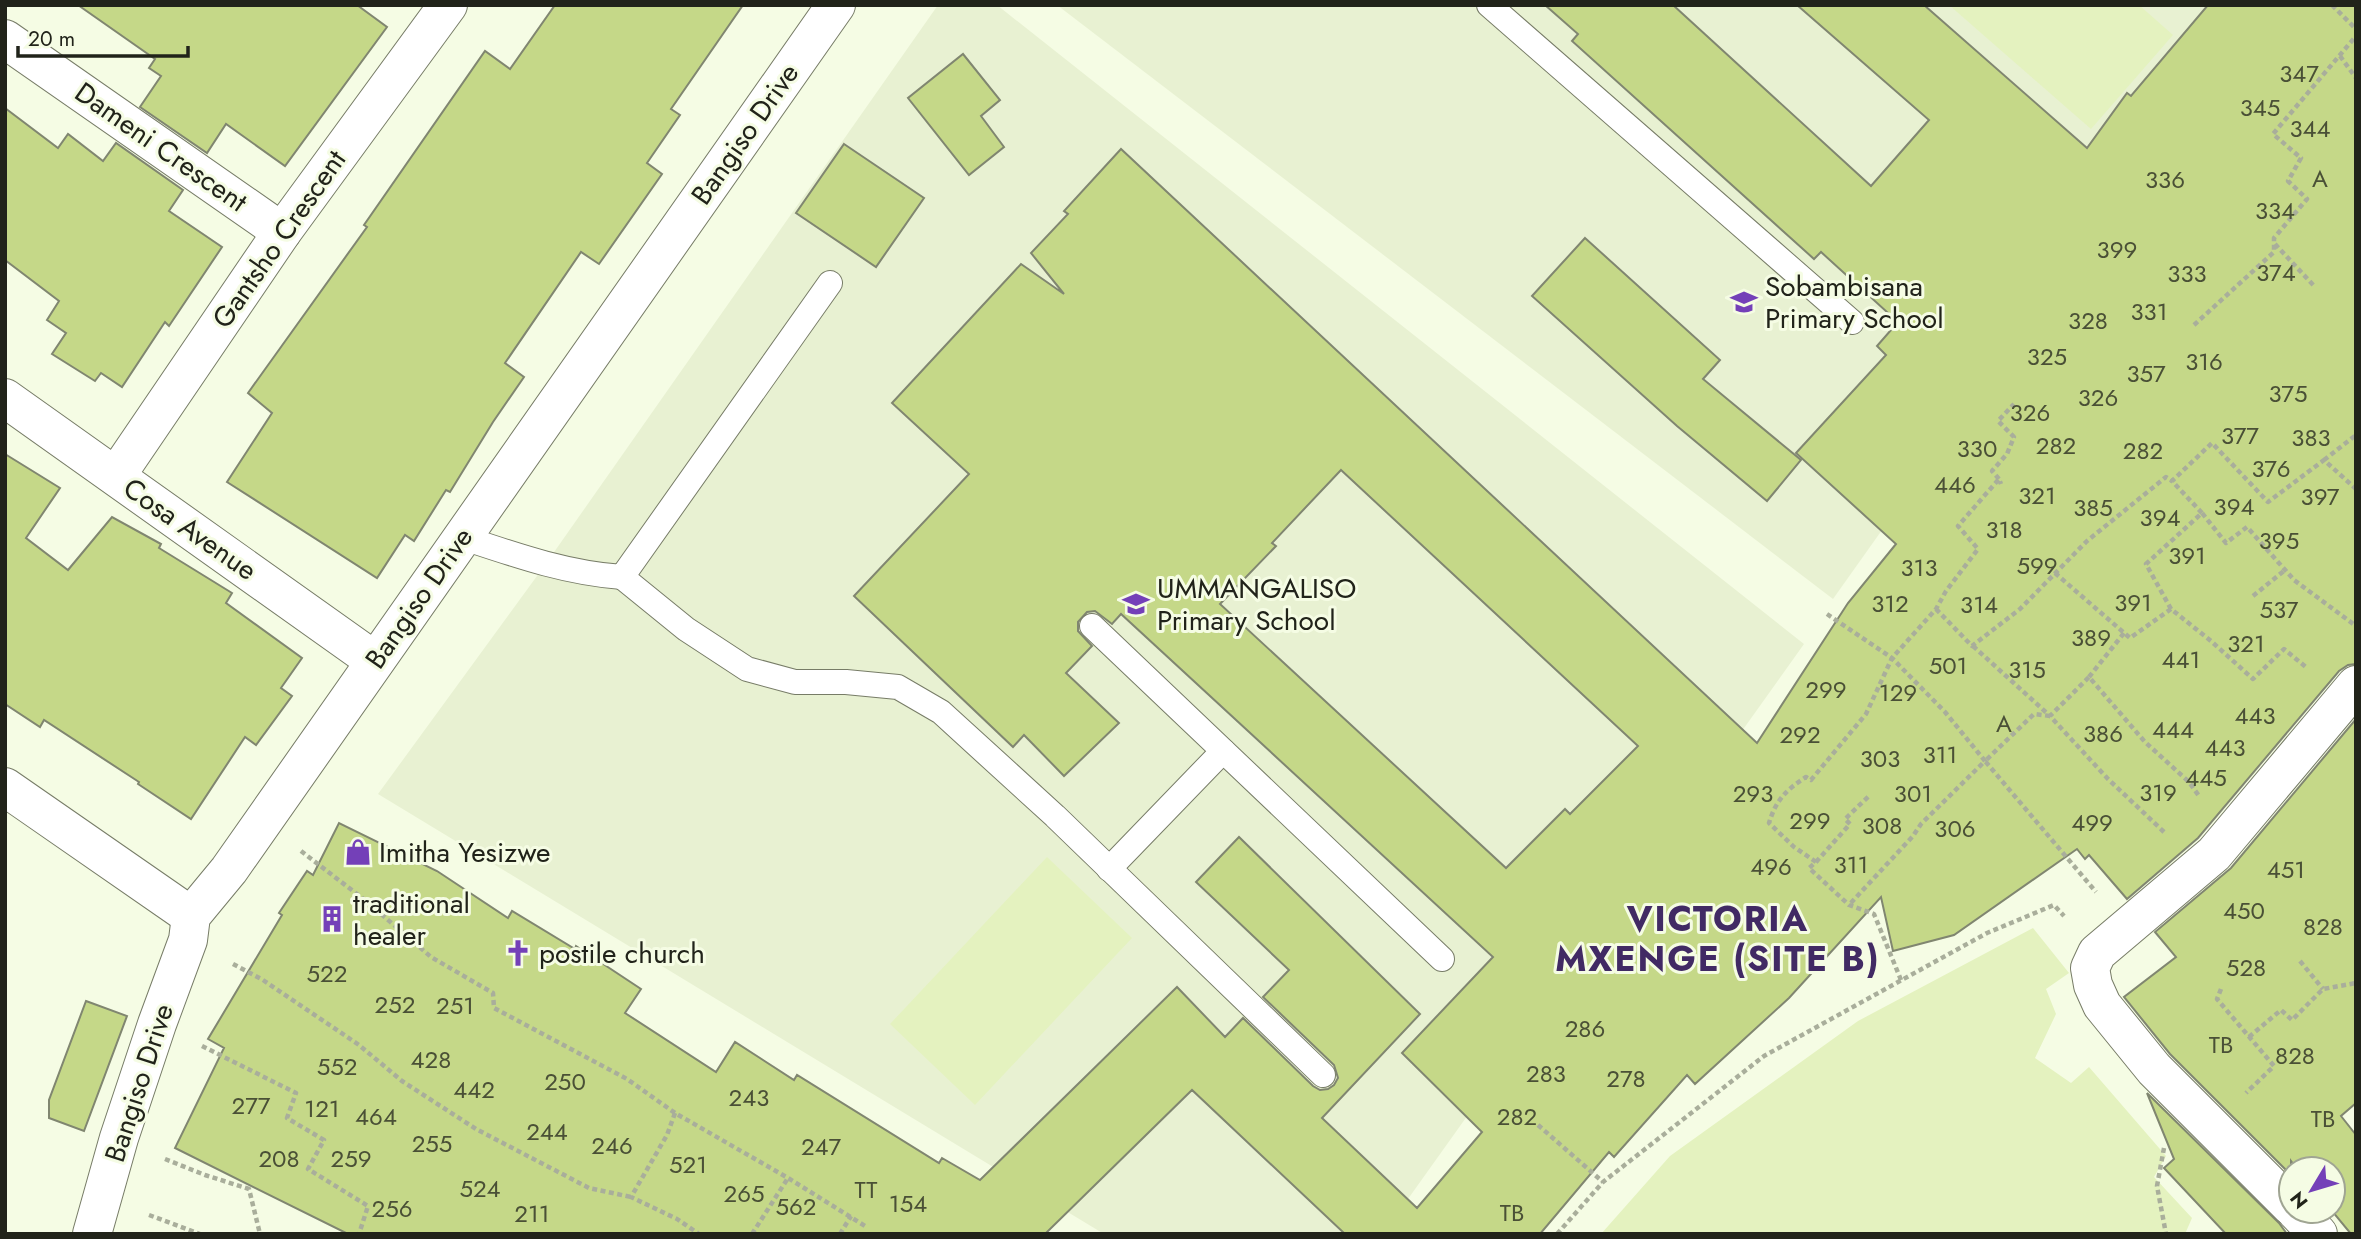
<svg xmlns="http://www.w3.org/2000/svg" width="2361" height="1239" font-family="Jost,sans-serif">
<style>
.built{fill:#e8f1d2}
.green{fill:#e4f2bf}
.building{fill:#c5d888;stroke:#808670;stroke-width:2;fill-rule:evenodd}
.lines{fill:none;stroke-linecap:round;stroke-linejoin:round}
.lane-casing{stroke:#777c67;stroke-width:26}
.street-casing{stroke:#777c67;stroke-width:40}
.path{stroke:#a9ae9b;stroke-width:4.5;stroke-dasharray:5 3.5;stroke-linecap:butt}
.lane{stroke:#fff;stroke-width:24}
.street{stroke:#fff;stroke-width:38}
.labels{text-anchor:middle;dominant-baseline:central;stroke-width:6;stroke-linejoin:round;paint-order:stroke}
.number-label{font-size:24px;fill:#4a5036}
.street-label{font-size:28px;fill:#21231a;stroke:#f5fce4}
.poi-label{font-size:28px;fill:#21231a;stroke:#f5fce4;text-anchor:start}
.district-label{font-size:35px;font-weight:bold;letter-spacing:2px;fill:#412a64;stroke:#f5fce4}
</style>
<rect width="100%" height="100%" fill="#f5fce4"/>
<g class="built">
<path d="M938,5H997L1804,644L1383,1234H1104L378,794L545,565Z"/>
<path d="M1057,5H2255L1833,599Z"/>
</g>
<g class="green">
<path d="M1949,5H2139L2173,35L2091,129Z"/>
<path d="M1047,857L1132,938L975,1105L890,1024Z"/>
<path d="M2033,928L2069,973L2046,989L2056,1014L2035,1058L2071,1083L2089,1067L2166,1156L2154,1177L2192,1218L2185,1234H1601L1670,1156L1858,1021Z"/>
</g>
<g class="building">
<path d="M78,5H357L387,27L285,166L226,124L207,153L140,107L161,76L149,68L155,59Z"/>
<path d="M555,5H743L671,109L680,115L647,163L662,174L599,264L581,252L505,363L524,377L493,422L450,492L446,490L414,541L405,535L377,578L227,482L272,413L248,393L367,227L364,225L485,51L510,69Z"/>
<path d="M1545,5H1673L1871,186L1929,120L1797,5H1924L2087,148L2127,93L2131,96L2208,5H2356V664L2348,665L2339,671L2198,838L2127,899L2089,855L2085,859L2077,849L1954,935L1893,951L1881,897L1789,998L1695,1084L1687,1075L1614,1157L1609,1152L1540,1234H1345L1192,1090L1045,1234H348L175,1148L224,1048L208,1039L282,915L279,913L307,871L313,875L339,823L437,871L508,918L512,911L575,949L576,946L641,989L625,1013L716,1072L735,1042L794,1080L797,1075L939,1163L942,1158L980,1180L1177,987L1225,1037L1243,1018L1313,1086L1320,1090L1328,1089L1334,1085L1338,1078L1334,1065L1263,997L1289,970L1196,882L1239,837L1420,1014L1322,1118L1417,1208L1482,1132L1402,1053L1493,957L1121,614L1112,624L1095,611L1087,612L1078,622V631L1092,646L1066,673L1119,723L1064,776L1024,735L1013,747L854,596L969,474L892,403L1021,264L1064,294L1031,253L1068,214L1064,211L1121,149L1757,743L1848,603L1896,544L1796,453L1886,355L1877,346L1898,322L1821,252L1814,259L1572,41L1578,34ZM1341,470L1638,746L1570,814L1565,809L1506,868L1220,604L1276,546L1272,543Z"/>
<path d="M963,54L1000,100L981,116L1004,147L969,175L908,98Z"/>
<path d="M5,108L58,148L68,134L103,161L116,143L183,190L169,211L222,247L169,326L165,322L122,387L101,373L95,381L52,354L66,333L47,320L59,301L5,260Z"/>
<path d="M844,144L924,198L876,267L796,213Z"/>
<path d="M1585,238L1720,360L1703,379L1801,460L1767,501L1677,426L1532,296Z"/>
<path d="M5,454L60,488L26,538L68,570L112,517L161,544L159,548L232,593L226,603L302,658L281,688L292,696L256,745L245,737L191,819L138,784L139,782L44,720L40,727L5,704Z"/>
<path d="M2356,719V1103L2341,1116L2356,1135V1234H2351L2332,1211L2333,1169H2297L2291,1161V1175L2170,1054L2124,997L2176,957L2155,932L2231,868Z"/>
<path d="M86,1001L127,1016L84,1131L49,1118V1100Z"/>
<path d="M2147,1093L2279,1223L2287,1234H2226L2164,1168L2174,1159Z"/>
</g>
<g class="lines">
<defs>
<g id="lane">
<path d="M1489,5L1852,322"/>
<path d="M461,537C515,555 566,573 622,577L830,283"/>
<path d="M622,577L686,629L747,669L795,682H846L898,687L941,712L1055,816L1323,1075"/>
<path d="M1092,626L1442,959"/>
<path d="M1109,869L1223,751"/>
</g>
<g id="street">
<path d="M5,39L282,232"/>
<path d="M5,398L375,661"/>
<path d="M116,476L282,232L448,5"/>
<path d="M5,787L191,916"/>
<path d="M2291,1206L2154,1069L2102,1005L2093,985L2090,968L2097,953L2214,854L2356,685"/>
<path d="M2296,1211L2318,1234"/>
<path d="M92,1234L119,1138L157,1024L188,940L191,916L229,870L836,5"/>
</g>
</defs>
<use href="#lane" class="lane-casing"/>
<use href="#street" class="street-casing"/>
<g class="path">
<path d="M2332,5L2356,29"/>
<path d="M2340,56L2356,78"/>
<path d="M2275,244L2315,287"/>
<path d="M2194,325L2274,252V238L2307,199L2288,181L2301,158L2273,134L2356,36"/>
<path d="M2324,460L2356,435"/>
<path d="M1999,479L1992,471L2007,454L2014,437L1998,421L2014,404"/>
<path d="M2202,513L2172,481L2212,443L2268,502L2324,460L2356,489"/>
<path d="M2055,573L2130,638L2171,609L2211,641L2253,679L2284,649L2307,668"/>
<path d="M2253,596L2285,570"/>
<path d="M1936,609L1972,646L2020,609L2087,541L2166,477L2172,481"/>
<path d="M2171,609L2146,564L2202,513L2226,543L2247,527L2294,580L2356,626"/>
<path d="M1827,614L1892,658L1945,712L1985,761L1921,824L1913,836L1849,905"/>
<path d="M1973,646L2049,715"/>
<path d="M2089,677L2124,633"/>
<path d="M2050,716L2034,714L1985,761L2096,892"/>
<path d="M2164,832L2108,779L2050,716L2089,677L2145,742L2189,782L2199,796"/>
<path d="M301,851L366,901L431,957L493,993L494,1008L627,1079L675,1113L788,1178L865,1226"/>
<path d="M1816,862L1850,824L1845,819L1869,796"/>
<path d="M2300,961L2323,989"/>
<path d="M233,964L263,980L359,1045L402,1081L476,1129L589,1188L631,1197"/>
<path d="M1901,980L1874,914L1849,905L1809,868L1816,862L1794,847L1769,823C1776,800 1786,790 1806,777L1811,780L1866,714L1892,658L1936,609L1946,591L1978,549L1958,526L1999,479L2001,484"/>
<path d="M2221,989L2217,999L2274,1066L2246,1093"/>
<path d="M2249,1037L2281,1010L2292,1020L2323,989L2356,983"/>
<path d="M202,1046L296,1093L287,1118L324,1140L308,1169L368,1206L359,1234"/>
<path d="M675,1113L667,1135L631,1197L677,1219L699,1234"/>
<path d="M1538,1125L1603,1182"/>
<path d="M2164,1148L2157,1186L2166,1234"/>
<path d="M165,1159L205,1175L249,1189L260,1234"/>
<path d="M149,1215L200,1234"/>
<path d="M752,1234L788,1178"/>
<path d="M840,1234L851,1216"/>
<path d="M1557,1234L1603,1182L1764,1056L1987,933L2054,905L2064,916"/>
</g>
<use href="#lane" class="lane"/>
<use href="#street" class="street"/>
</g>
<defs>
<symbol id="school-bare" viewBox="-9 -9 18 18"><path d="M0-5L7-2L0 1L-7-2ZM-4 1L0 2.5L4 1V4Q0 6-4 4Z" fill="#7440b8" stroke="#f5fce4" stroke-width="2.5" paint-order="stroke"/></symbol>
<symbol id="shop-bare" viewBox="-9 -9 18 18"><path d="M-5-2.5h2.3a2.7 3.5 0 0 1 5.4 0H5L5.5 6h-11ZM-1.5-2.5h3a1.5 2.3 0 0 0-3 0Z" fill="#7440b8" stroke="#f5fce4" stroke-width="2.5" paint-order="stroke"/></symbol>
<symbol id="building-bare" viewBox="-9 -9 18 18"><path d="M-4-6H4V6H1V3H-1V6H-4ZM-2.5-4.3h1.7v1.8h-1.7ZM.8-4.3h1.7v1.8H.8ZM-2.5-1h1.7V.8h-1.7ZM.8-1h1.7V.8H.8Z" fill="#7440b8" stroke="#f5fce4" stroke-width="2.5" paint-order="stroke"/></symbol>
<symbol id="church-bare" viewBox="-9 -9 18 18"><path d="M-1.2-6h2.4v3.5h3.3v2.4h-3.3V6h-2.4V-.1h-3.3v-2.4h3.3Z" fill="#7440b8" stroke="#f5fce4" stroke-width="2.5" paint-order="stroke"/></symbol>
</defs>
<g fill-rule="evenodd">
<use href="#school-bare" x="1725" y="283" width="38" height="38"/>
<use href="#school-bare" x="1117" y="585" width="38" height="38"/>
<use href="#shop-bare" x="339" y="833" width="38" height="38"/>
<use href="#building-bare" x="313" y="900" width="38" height="38"/>
<use href="#church-bare" x="499" y="934" width="38" height="38"/>
</g>
<g class="labels">
<g class="number-label">
<text x="2299" y="73">347</text>
<text x="2260" y="107">345</text>
<text x="2310" y="128">344</text>
<text x="2320" y="178">A</text>
<text x="2165" y="179">336</text>
<text x="2275" y="210">334</text>
<text x="2117" y="249">399</text>
<text x="2276" y="272">374</text>
<text x="2187" y="273">333</text>
<text x="2149" y="311">331</text>
<text x="2088" y="320">328</text>
<text x="2047" y="356">325</text>
<text x="2204" y="361">316</text>
<text x="2146" y="373">357</text>
<text x="2288" y="393">375</text>
<text x="2098" y="397">326</text>
<text x="2030" y="412">326</text>
<text x="2240" y="435">377</text>
<text x="2311" y="437">383</text>
<text x="2056" y="445">282</text>
<text x="1977" y="448">330</text>
<text x="2143" y="450">282</text>
<text x="2271" y="468">376</text>
<text x="1955" y="484">446</text>
<text x="2037" y="495">321</text>
<text x="2320" y="496">397</text>
<text x="2234" y="506">394</text>
<text x="2093" y="507">385</text>
<text x="2160" y="517">394</text>
<text x="2004" y="529">318</text>
<text x="2279" y="540">395</text>
<text x="2187" y="555">391</text>
<text x="2037" y="565">599</text>
<text x="1919" y="567">313</text>
<text x="2133" y="602">391</text>
<text x="1890" y="603">312</text>
<text x="1979" y="604">314</text>
<text x="2279" y="609">537</text>
<text x="2091" y="637">389</text>
<text x="2246" y="643">321</text>
<text x="2181" y="659">441</text>
<text x="1948" y="665">501</text>
<text x="2027" y="669">315</text>
<text x="1826" y="689">299</text>
<text x="1898" y="692">129</text>
<text x="2255" y="715">443</text>
<text x="2004" y="723">A</text>
<text x="2173" y="729">444</text>
<text x="2103" y="733">386</text>
<text x="1800" y="734">292</text>
<text x="2225" y="747">443</text>
<text x="1940" y="754">311</text>
<text x="1880" y="758">303</text>
<text x="2206" y="777">445</text>
<text x="2158" y="792">319</text>
<text x="1753" y="793">293</text>
<text x="1913" y="793">301</text>
<text x="1810" y="820">299</text>
<text x="2092" y="822">499</text>
<text x="1882" y="825">308</text>
<text x="1955" y="828">306</text>
<text x="1851" y="864">311</text>
<text x="1771" y="866">496</text>
<text x="2286" y="869">451</text>
<text x="2244" y="910">450</text>
<text x="2323" y="926">828</text>
<text x="2246" y="967">528</text>
<text x="327" y="973">522</text>
<text x="395" y="1004">252</text>
<text x="455" y="1005">251</text>
<text x="1585" y="1028">286</text>
<text x="2221" y="1044">TB</text>
<text x="2295" y="1055">828</text>
<text x="431" y="1059">428</text>
<text x="337" y="1066">552</text>
<text x="1546" y="1073">283</text>
<text x="1626" y="1078">278</text>
<text x="565" y="1081">250</text>
<text x="474" y="1089">442</text>
<text x="749" y="1097">243</text>
<text x="251" y="1105">277</text>
<text x="322" y="1108">121</text>
<text x="376" y="1116">464</text>
<text x="1517" y="1116">282</text>
<text x="2323" y="1118">TB</text>
<text x="547" y="1131">244</text>
<text x="432" y="1143">255</text>
<text x="612" y="1145">246</text>
<text x="821" y="1146">247</text>
<text x="279" y="1158">208</text>
<text x="351" y="1158">259</text>
<text x="688" y="1164">521</text>
<text x="480" y="1188">524</text>
<text x="866" y="1189">TT</text>
<text x="744" y="1193">265</text>
<text x="908" y="1203">154</text>
<text x="796" y="1206">562</text>
<text x="392" y="1208">256</text>
<text x="1512" y="1212">TB</text>
<text x="532" y="1213">211</text>
</g>
<g class="street-label">
<text transform="translate(745 134) rotate(-55)">Bangiso Drive</text>
<text transform="translate(161 147) rotate(35)">Dameni Crescent</text>
<text transform="translate(279 239) rotate(-55)">Gantsho Crescent</text>
<text transform="translate(190 529) rotate(35)">Cosa Avenue</text>
<text transform="translate(419 598) rotate(-55)">Bangiso Drive</text>
<text transform="translate(139 1083) rotate(-72)">Bangiso Drive</text>
</g>
<g class="poi-label">
<text x="1765" y="286">Sobambisana<tspan x="1765" dy="32">Primary School</tspan></text>
<text x="1157" y="588">UMMANGALISO<tspan x="1157" dy="32">Primary School</tspan></text>
<text x="379" y="852">Imitha Yesizwe</text>
<text x="353" y="903">traditional<tspan x="353" dy="32">healer</tspan></text>
<text x="539" y="953">postile church</text>
</g>
<g class="district-label">
<text x="1718" y="919">VICTORIA<tspan x="1718" dy="40">MXENGE (SITE B)</tspan></text>
</g>
</g>
<rect width="2361" height="1239" fill="none" stroke="#21231a" stroke-width="14"/>
<g transform="translate(2312 1190) rotate(232)"><circle r="33" fill="#f5fce4" stroke="#a0a593" stroke-width="2"/>
<path d="M0-5L12 26L0 18L-12 26Z" fill="#7440b8"/>
<text y="-10" font-size="19" font-weight="bold" text-anchor="middle" fill="#21231a">N</text>
</g>
<path d="M18 46v10h170v-10" fill="none" stroke="#21231a" stroke-width="3.5"/>
<text x="28" y="46" font-size="21" fill="#21231a" stroke="#f5fce4" stroke-width="5" paint-order="stroke">20 m</text>
</svg>
